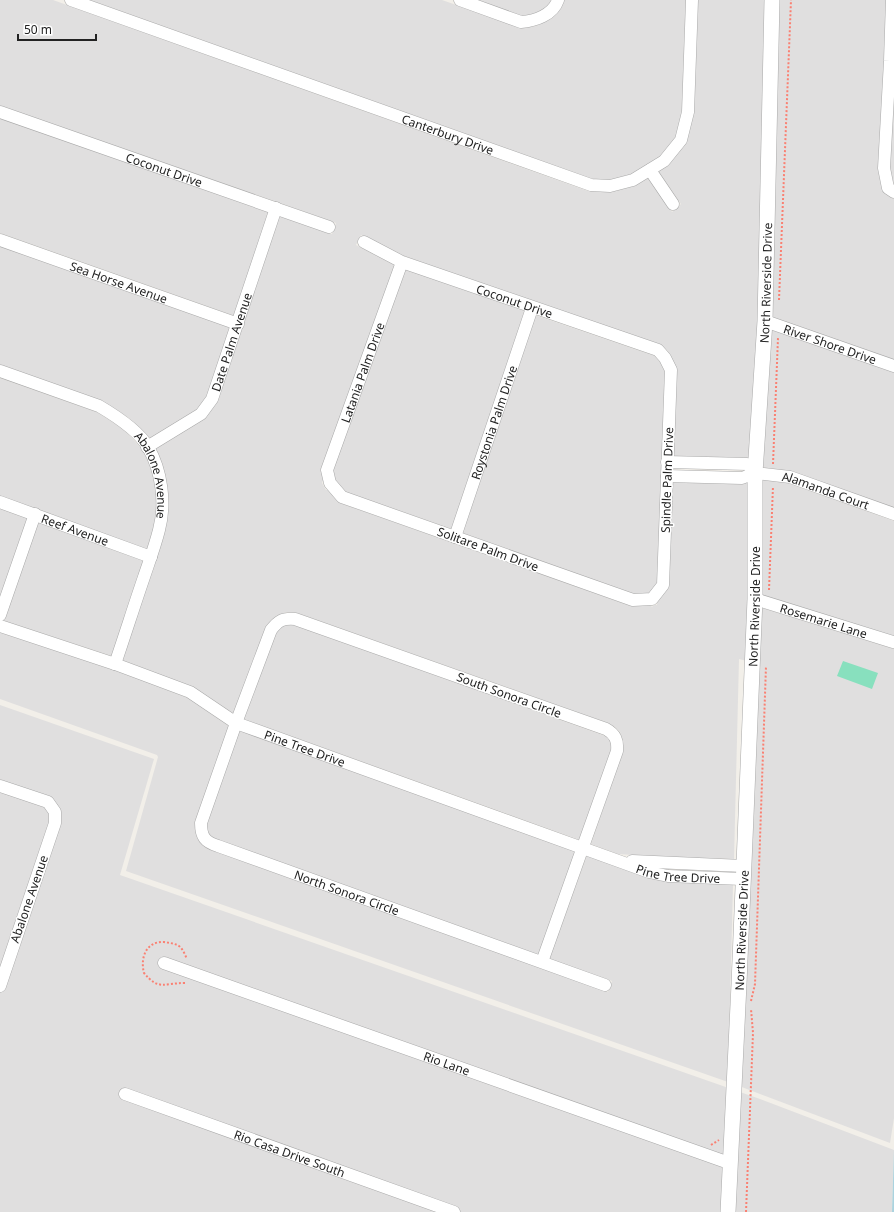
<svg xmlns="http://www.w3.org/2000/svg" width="894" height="1212" font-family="'Noto Sans',sans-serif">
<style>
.residential{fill:#e0dfdf}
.pitch{fill:#88e0be}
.water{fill:#aad3df}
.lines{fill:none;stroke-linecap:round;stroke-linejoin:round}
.minor-casing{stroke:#a9a9a9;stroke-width:13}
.tertiary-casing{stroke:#a9a9a9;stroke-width:16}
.path{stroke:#fa8072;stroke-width:2;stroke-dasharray:2 2;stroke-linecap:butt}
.minor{stroke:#fff;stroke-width:12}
.tertiary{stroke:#fff;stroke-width:15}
.labels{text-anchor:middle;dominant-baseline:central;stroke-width:3;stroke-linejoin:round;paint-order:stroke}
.street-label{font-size:12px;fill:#222;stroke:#fff}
</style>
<rect width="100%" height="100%" fill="#f2efe9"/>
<g class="residential">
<path d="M0,0H53L588,191L611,192L634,186L648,178L672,212L681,204L658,171L685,143L697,0H766L760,320L751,459L748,458L673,456L672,358L667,350L404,256L361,235L356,245L395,265L322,483L326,490H328L340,503L631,606L650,605L652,607L654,605H657L672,482L741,484L750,481L747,661L739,659L734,859L662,857L618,854L591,844L623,751V741L620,732L615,727L608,723L297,613L287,612L276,616L267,626L234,714L192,687L122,660L165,531L155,449L216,402L245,320L279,215L332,234L336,223L283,204L0,106Z"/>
<path d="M89,0H442L519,27H533L542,23L563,0H686L682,111L676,137L660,157L632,174L610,180L592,179Z"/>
<path d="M478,0H552L546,8L538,12L531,15L522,16Z"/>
<path d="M777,0H887L885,193L894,199V360L771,317Z"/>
<path d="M894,91V184L889,167Z"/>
<path d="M0,118L269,212L235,316L0,233Z"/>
<path d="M0,246L231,327L207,396L197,410L149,439L129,418L102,401L0,365Z"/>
<path d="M405,269L525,311L452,529L345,492L335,480L333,470Z"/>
<path d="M535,315L655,356L660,362L665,372L658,583L650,593L634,594L462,533Z"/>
<path d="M770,329L894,372V508L792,472L761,467Z"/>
<path d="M0,378L97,412L122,428L143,450L151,468L155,484L157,499L154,529L147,550L0,496Z"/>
<path d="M761,479L788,483L894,521V636L760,594Z"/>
<path d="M0,508L28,518L0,599Z"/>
<path d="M38,522L144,561L112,656L4,621Z"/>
<path d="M760,607L894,649V1118L890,1143L739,1086Z"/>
<path d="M287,624H293L608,737L611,741L612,750L580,840L243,719L275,633L280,627Z"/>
<path d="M0,632L113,669L188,698L229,726L196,823L195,830L199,841L206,848L608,992L612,981L549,959L587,855L610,864L611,865L733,884L728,1082L126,871L158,757L157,755L0,699Z"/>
<path d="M0,705L154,759L120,875L760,1099L894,1150L892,1212H0Z"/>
<path d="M239,730L577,852L539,955L212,838L209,834L206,829L207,823Z"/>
</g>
<path class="pitch" d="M843,661L878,673L872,689L837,676Z"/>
<path class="water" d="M894,1149V1212H892L894,1150Z"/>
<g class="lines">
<defs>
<g id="minor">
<path id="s1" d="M71,0L591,185L610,186L633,180L664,161L681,140L688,112L692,0"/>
<path d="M460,0L521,22C535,21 553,15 558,0"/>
<path d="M892,0L890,61L884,168L888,188L894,192"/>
<path id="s2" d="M0,112L329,227"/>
<path d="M650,170L673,204"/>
<path id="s3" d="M0,240L238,324"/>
<path id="s4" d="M364,242L402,262L658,350L665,358L671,370L663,585L652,599L633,600L342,497L330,483L327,470L402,262"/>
<path id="s5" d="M765,321L894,366"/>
<path id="s6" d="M0,371L99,406C116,416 138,430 148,447C162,471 166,504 159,530C155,546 149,562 144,577C134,606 125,635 115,664"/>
<path id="s7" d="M147,447L201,414L212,399L276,208"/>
<path d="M667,462L747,464L755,473"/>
<path id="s8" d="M667,476L742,478L755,473L790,477L894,514"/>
<path id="s9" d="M0,502L151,557"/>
<path id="s10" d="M455,537L532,308"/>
<path id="s11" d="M755,599L893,642"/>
<path d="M0,615L35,514"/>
<path id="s12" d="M0,626L115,664L190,692L236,723L649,872L668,876L742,879"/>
<path d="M0,786L48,802L55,812V823L0,986"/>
<path d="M632,861L743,866"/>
<path id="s13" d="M542,962L617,751C618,740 615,734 606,729L295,619C282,618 278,621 271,630L236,723L201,823C201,837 205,842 218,846L605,985"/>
<path id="s14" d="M164,963L729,1163"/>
<path id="s15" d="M125,1094L454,1212"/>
</g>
<g id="tertiary">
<path id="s16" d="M728,1212L739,984L755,599V473L765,321L772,0"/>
</g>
</defs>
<use href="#minor" class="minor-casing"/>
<use href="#tertiary" class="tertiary-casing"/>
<g class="path">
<path d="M779,300L791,0"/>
<path d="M773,464L778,338"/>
<path d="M769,590L773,486"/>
<path d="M185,983C164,983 159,991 144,973C140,958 146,941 164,942C169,943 174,943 179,946C183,949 185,955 187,959"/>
<path d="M751,1001L755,984L766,666"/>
<path d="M711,1145L719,1140"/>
<path d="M746,1212L753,1033L751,1009"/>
</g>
<use href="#minor" class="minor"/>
<use href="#tertiary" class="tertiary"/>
</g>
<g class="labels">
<g class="street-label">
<text stroke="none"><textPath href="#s1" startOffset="400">Canterbury Drive</textPath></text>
<text stroke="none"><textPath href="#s2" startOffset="174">Coconut Drive</textPath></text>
<text stroke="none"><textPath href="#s3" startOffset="126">Sea Horse Avenue</textPath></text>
<text stroke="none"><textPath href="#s16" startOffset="930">North Riverside Drive</textPath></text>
<text stroke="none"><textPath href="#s4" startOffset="162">Coconut Drive</textPath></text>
<text stroke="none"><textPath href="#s7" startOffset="142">Date Palm Avenue</textPath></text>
<text stroke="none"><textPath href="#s5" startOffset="69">River Shore Drive</textPath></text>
<text stroke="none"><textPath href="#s4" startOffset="1034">Latania Palm Drive</textPath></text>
<text stroke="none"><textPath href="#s10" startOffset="121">Roystonia Palm Drive</textPath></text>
<text stroke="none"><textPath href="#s6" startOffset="198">Abalone Avenue</textPath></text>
<text transform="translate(667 480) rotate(-88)">Spindle Palm Drive</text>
<text stroke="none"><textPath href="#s8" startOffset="162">Alamanda Court</textPath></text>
<text stroke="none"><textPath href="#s9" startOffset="80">Reef Avenue</textPath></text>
<text transform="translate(488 549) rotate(20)">Solitare Palm Drive</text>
<text stroke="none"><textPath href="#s16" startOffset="606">North Riverside Drive</textPath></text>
<text stroke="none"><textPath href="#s11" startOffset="72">Rosemarie Lane</textPath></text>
<text transform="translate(509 695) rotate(20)">South Sonora Circle</text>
<text stroke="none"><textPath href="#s12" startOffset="330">Pine Tree Drive</textPath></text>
<text stroke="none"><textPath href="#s12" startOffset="725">Pine Tree Drive</textPath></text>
<text stroke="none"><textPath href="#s13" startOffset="982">North Sonora Circle</textPath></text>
<text transform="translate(29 899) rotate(-71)">Abalone Avenue</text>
<text stroke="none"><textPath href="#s16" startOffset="282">North Riverside Drive</textPath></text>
<text stroke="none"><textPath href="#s14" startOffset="300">Rio Lane</textPath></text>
<text stroke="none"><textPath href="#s15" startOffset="175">Rio Casa Drive South</textPath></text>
</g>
</g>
<path d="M18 34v6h78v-6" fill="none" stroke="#222222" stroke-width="2"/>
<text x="24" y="34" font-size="12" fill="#222222" stroke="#ffffff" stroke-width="3" paint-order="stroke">50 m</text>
</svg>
